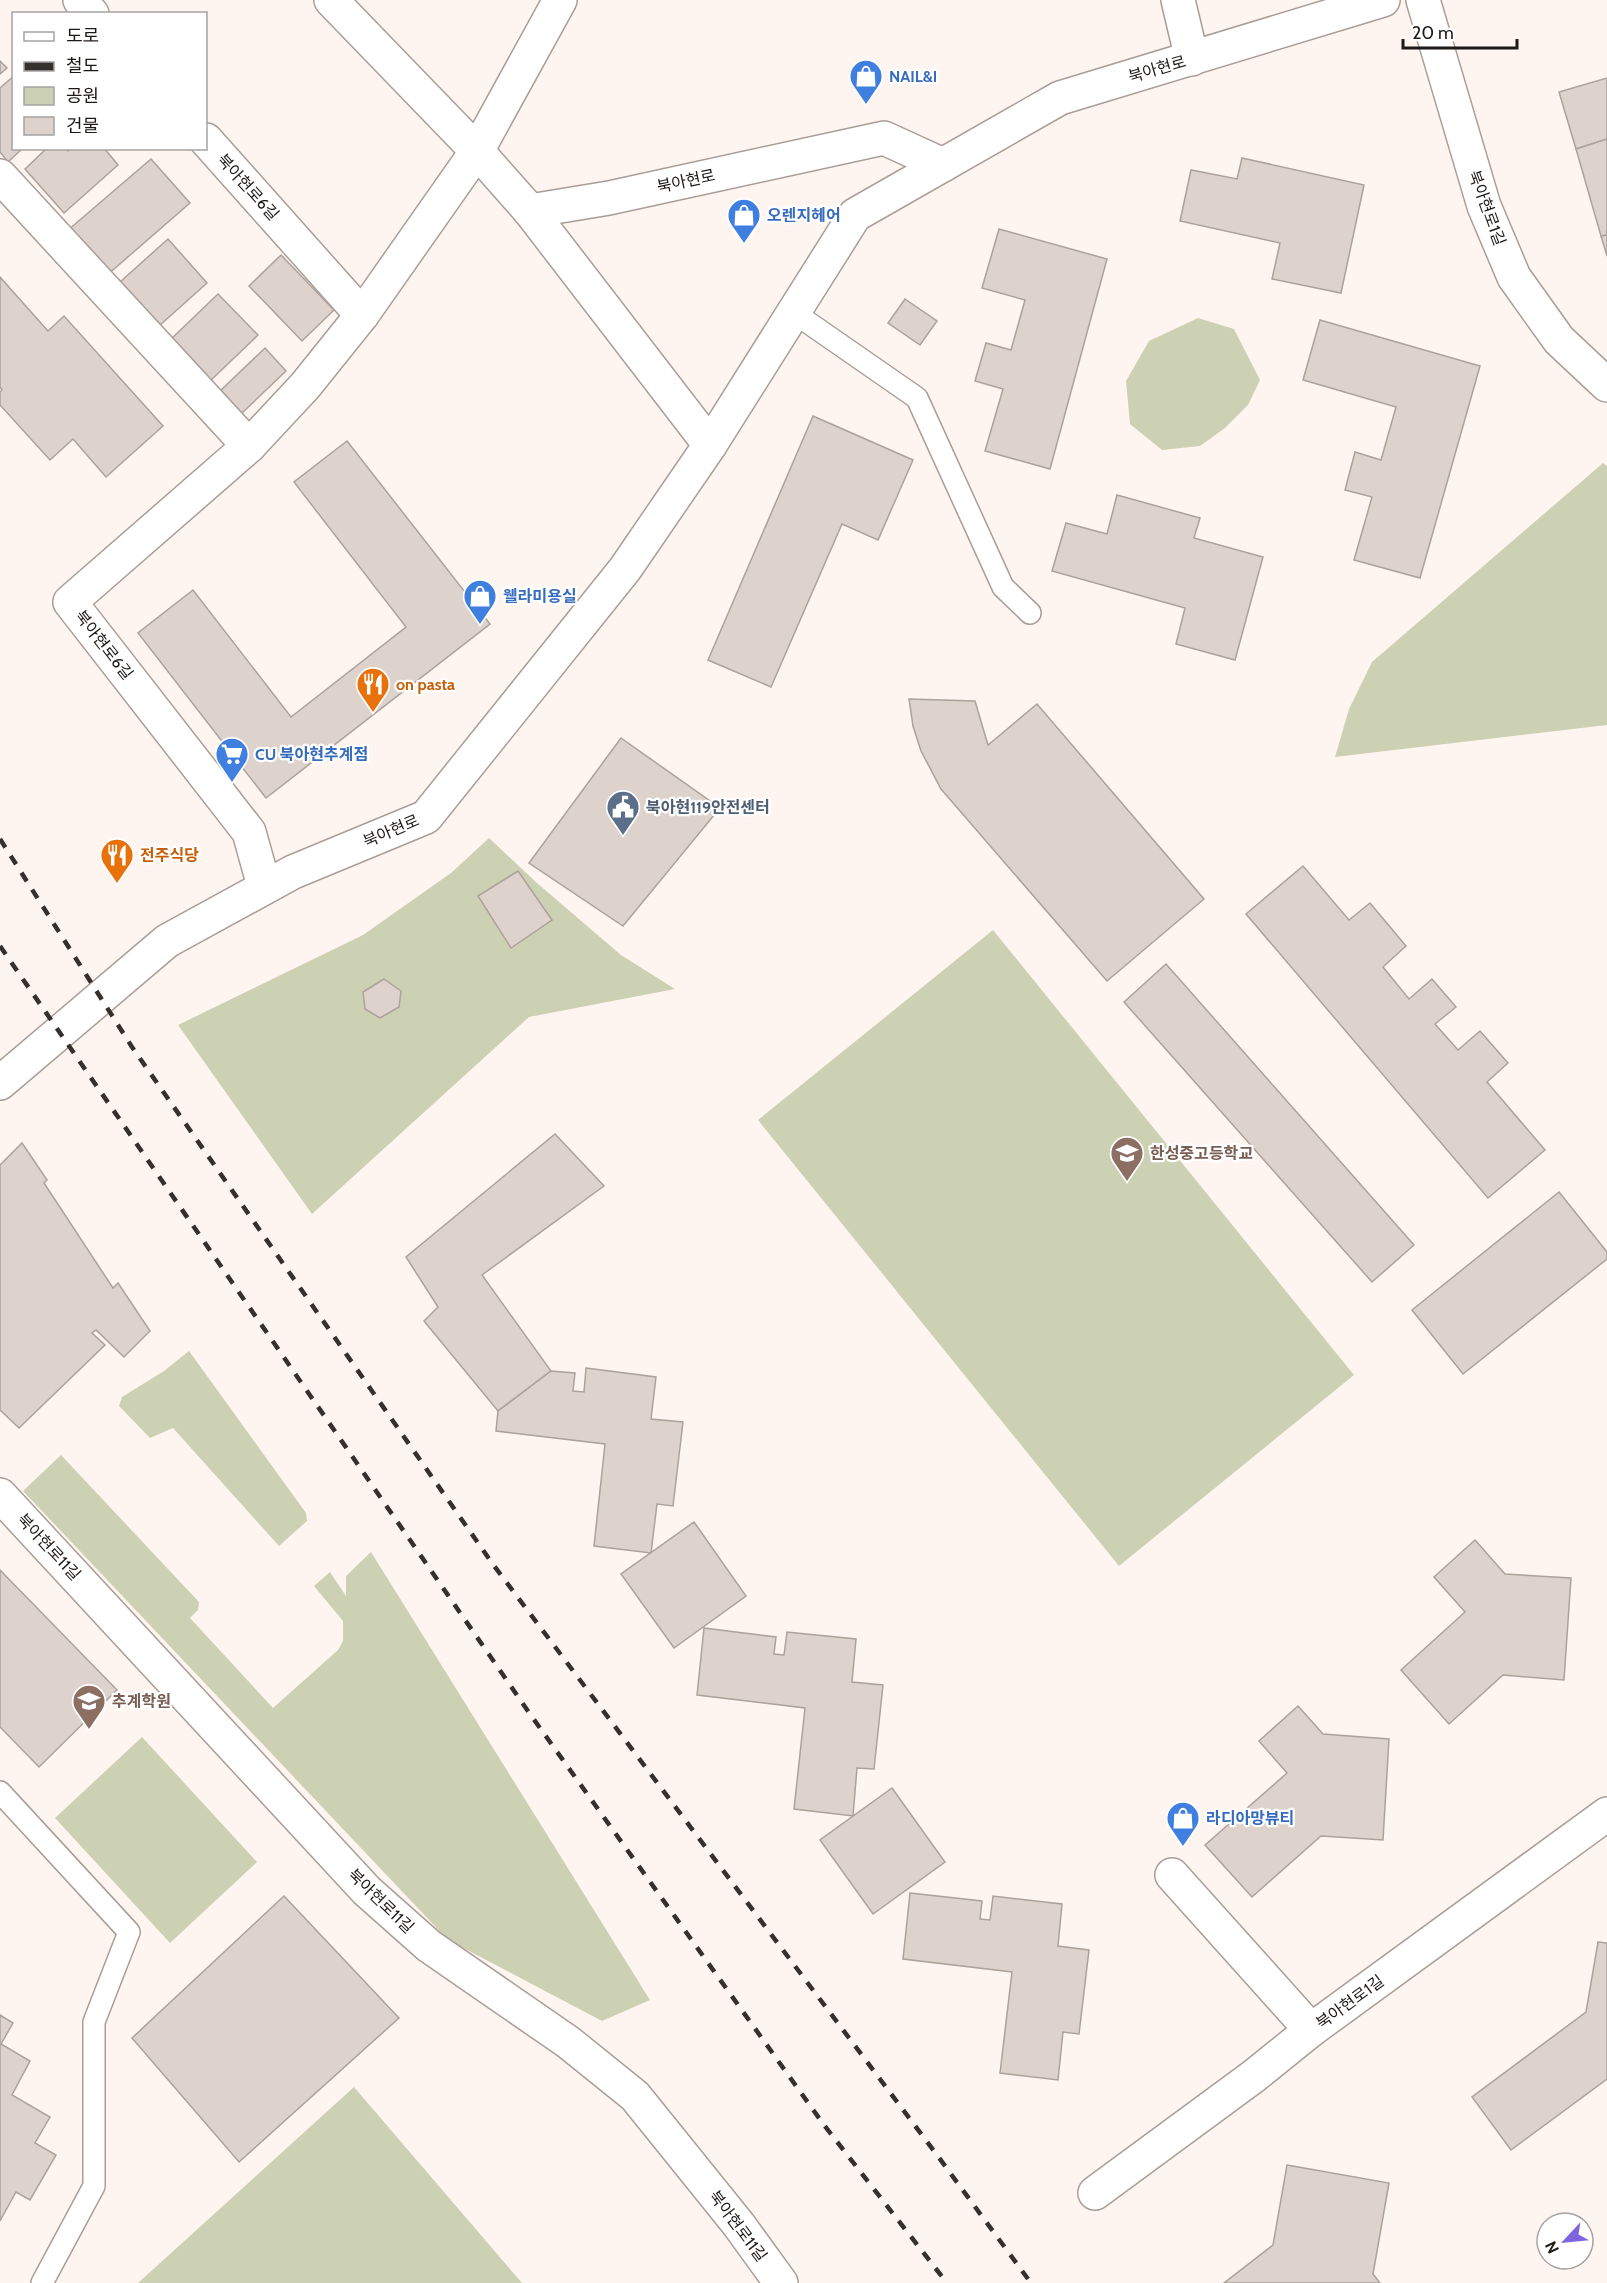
<svg xmlns="http://www.w3.org/2000/svg" width="1607" height="2283" font-family="Cabin,'Noto Sans KR',sans-serif">
<style>
.green{fill:#cdd1b3}
.building{fill:#ded3cc;stroke:#aca19b;stroke-width:1.5}
.lines{fill:none;stroke-linecap:round;stroke-linejoin:round}
.service-casing{stroke:#a99e97;stroke-width:24}
.minor-casing{stroke:#a99e97;stroke-width:36}
.service{stroke:#fff;stroke-width:21}
.minor{stroke:#fff;stroke-width:33}
.rail{stroke:#34302d;stroke-width:4.5;stroke-dasharray:10 10;stroke-linecap:butt}
.labels{text-anchor:middle;dominant-baseline:central;stroke-width:4.5;stroke-linejoin:round;paint-order:stroke}
.street-label{font-size:16px;fill:#1d1917;stroke:#fff}
.shop-label{font-size:16px;font-weight:bold;fill:#366cbe;stroke:#fff;text-anchor:start}
.food-label{font-size:16px;font-weight:bold;fill:#c56008;stroke:#fff;text-anchor:start}
.service-label{font-size:16px;font-weight:bold;fill:#4e5e75;stroke:#fff;text-anchor:start}
.education-label{font-size:16px;font-weight:bold;fill:#785e54;stroke:#fff;text-anchor:start}
</style>
<rect width="100%" height="100%" fill="#fff5f0"/>
<g class="green">
<path d="M1198,318L1234,329L1260,380L1248,405L1225,428L1200,446L1162,450L1130,424L1126,381L1149,341Z"/>
<path d="M1603,463L1607,466V725L1335,757L1349,709L1372,662Z"/>
<path d="M489,838L537,883L621,955L675,989L529,1017L312,1214L178,1025L363,935L451,873Z"/>
<path d="M993,930L1354,1375L1119,1566L758,1120Z"/>
<path d="M189,1351L306,1513L307,1521L279,1546L173,1428L150,1438L119,1406L122,1397L164,1371Z"/>
<path d="M61,1455L199,1602L198,1610L190,1618L273,1708L338,1650L343,1641V1621L314,1586L330,1572L346,1596V1576L371,1552L650,2000L602,2021L448,1940L23,1491Z"/>
<path d="M142,1737L257,1862L170,1943L55,1818Z"/>
<path d="M354,2087L522,2283H138Z"/>
</g>
<g class="building">
<path d="M0,61L7,68L0,74Z"/>
<path d="M14,76V148H23L8,162L0,152V88Z"/>
<path d="M1607,78V139L1576,149L1559,92Z"/>
<path d="M1607,139V235L1601,236L1576,149Z"/>
<path d="M47,148H66L68,151L72,148H104L118,165L64,213L25,169Z"/>
<path d="M1242,158L1364,185L1341,293L1272,279L1280,243L1180,221L1191,170L1237,179Z"/>
<path d="M151,159L190,203L106,276L67,231Z"/>
<path d="M999,229L1107,259L1050,469L985,451L1003,389L975,381L986,343L1011,350L1025,300L982,288Z"/>
<path d="M1607,235V256L1601,236Z"/>
<path d="M168,239L207,283L159,326L120,282Z"/>
<path d="M281,255L334,310L302,341L249,286Z"/>
<path d="M0,277L48,331L64,316L163,426L106,477L73,439L50,460L0,405V392L2,390L0,387Z"/>
<path d="M218,294L258,335L208,383L168,342Z"/>
<path d="M905,299L937,321L920,345L888,323Z"/>
<path d="M1320,320L1480,366L1420,578L1354,560L1372,497L1345,490L1355,452L1381,460L1396,407L1303,380Z"/>
<path d="M265,348L286,371L241,414L219,392Z"/>
<path d="M813,416L913,460L878,540L842,524L771,687L708,660Z"/>
<path d="M347,441L490,624L266,798L138,633L193,590L291,717L406,627L294,482Z"/>
<path d="M1117,495L1200,518L1194,538L1263,557L1235,660L1176,644L1185,608L1052,571L1066,523L1107,534Z"/>
<path d="M909,699L975,701L988,745L1037,704L1204,899L1107,981L941,789L921,751L913,726Z"/>
<path d="M621,738L720,808L623,926L529,863Z"/>
<path d="M1303,866L1349,920L1370,903L1406,946L1383,967L1409,999L1432,979L1456,1007L1435,1024L1458,1050L1480,1031L1508,1063L1487,1082L1545,1150L1488,1198L1246,914Z"/>
<path d="M518,871L552,920L511,948L478,896Z"/>
<path d="M1166,964L1414,1245L1372,1282L1124,1002Z"/>
<path d="M384,979L401,991L399,1007L380,1018L365,1009L363,992Z"/>
<path d="M555,1134L604,1186L482,1275L551,1371L498,1411L424,1321L438,1307L406,1257Z"/>
<path d="M22,1143L47,1180L44,1183L113,1288L118,1283L150,1331L124,1357L96,1330L92,1333L105,1345L19,1428L0,1410V1165Z"/>
<path d="M1559,1192L1607,1252V1259L1463,1374L1412,1310Z"/>
<path d="M586,1368L656,1377L651,1419L683,1422L673,1506L657,1504L651,1553L594,1546L605,1444L496,1431L498,1411L551,1371L575,1373L573,1391L584,1392Z"/>
<path d="M694,1522L746,1596L674,1648L621,1574Z"/>
<path d="M1475,1540L1505,1574L1571,1578L1564,1680L1503,1675L1449,1724L1401,1670L1465,1612L1434,1577Z"/>
<path d="M0,1570L117,1690L39,1767L0,1727Z"/>
<path d="M704,1628L776,1637L774,1654L784,1655L787,1632L856,1639L852,1682L883,1685L874,1769L857,1768L853,1816L794,1809L805,1708L697,1695Z"/>
<path d="M1298,1706L1323,1734L1389,1739L1383,1840L1321,1836L1252,1897L1205,1845L1287,1773L1259,1741Z"/>
<path d="M892,1788L945,1862L873,1914L820,1840Z"/>
<path d="M910,1893L982,1901L980,1919L990,1920L993,1896L1062,1904L1058,1946L1089,1950L1079,2034L1063,2032L1058,2080L1000,2073L1012,1972L903,1959Z"/>
<path d="M284,1896L399,2018L239,2162L132,2038Z"/>
<path d="M1598,1942L1607,1943V2079L1511,2150L1472,2097L1586,2012Z"/>
<path d="M0,2015L13,2023L1,2044L30,2061L12,2095L50,2117L35,2143L56,2155L30,2200L16,2192L0,2221Z"/>
<path d="M1287,2165L1389,2183L1373,2274L1380,2283H1224L1273,2245Z"/>
</g>
<g class="lines">
<defs>
<g id="service">
<path d="M793,312L917,398L1003,587L1030,613"/>
<path d="M0,1792L129,1932L94,2022V2186L42,2283"/>
</g>
<g id="minor">
<path d="M80,0L92,14"/>
<path d="M331,0L477,151L530,211L710,445"/>
<path d="M1178,0L1192,59"/>
<path d="M1423,0L1484,206L1514,277L1559,340L1607,385"/>
<path d="M206,140L362,315"/>
<path d="M0,176L249,446"/>
<path d="M530,211L609,198L884,138L943,165"/>
<path d="M264,886L249,832L70,602L249,446L305,386L362,315L477,151L560,0"/>
<path d="M0,1083L167,941L293,872L426,817L625,569L710,445L855,215L1060,98L1383,0"/>
<path d="M0,1495L367,1891L429,1946L568,2042L635,2096L739,2225L781,2283"/>
<path d="M1172,1875L1311,2030"/>
<path d="M1095,2193L1254,2076L1311,2030L1607,1814"/>
</g>
</defs>
<use href="#service" class="service-casing"/>
<use href="#minor" class="minor-casing"/>
<use href="#service" class="service"/>
<use href="#minor" class="minor"/>
<g class="rail">
<path d="M0,839L132,1047L492,1563L937,2155L1031,2283"/>
<path d="M0,946L530,1714L824,2125L947,2283"/>
</g>
</g>
<defs>
<symbol id="shop-pin" viewBox="-11 -11 22 30"><path d="M0 17L-7.5 6A9.5 9.5 0 1 1 7.5 6Z" fill="#3f7fe0" stroke="#fff"/><path d="M-5-2.5h2.3a2.7 3.5 0 0 1 5.4 0H5L5.5 6h-11ZM-1.5-2.5h3a1.5 2.3 0 0 0-3 0Z" fill="#fff"/></symbol>
<symbol id="restaurant-pin" viewBox="-11 -11 22 30"><path d="M0 17L-7.5 6A9.5 9.5 0 1 1 7.5 6Z" fill="#e8710a" stroke="#fff"/><path d="M-5-6h1v4h1v-4h1v4h1v-4h1v5L-1.5 .5V6h-2V.5L-5-1ZM5-6V6H3V1.5H1.5Q1.5-4 5-6Z" fill="#fff"/></symbol>
<symbol id="supermarket-pin" viewBox="-11 -11 22 30"><path d="M0 17L-7.5 6A9.5 9.5 0 1 1 7.5 6Z" fill="#3f7fe0" stroke="#fff"/><path d="M-6-5.5h2.5l.6 2H6L4.5 2H-2.5L-4.4-4H-6ZM-1.5 3.2a1.3 1.3 0 1 0 .1 0ZM3 3.2a1.3 1.3 0 1 0 .1 0Z" fill="#fff"/></symbol>
<symbol id="civic-pin" viewBox="-11 -11 22 30"><path d="M0 17L-7.5 6A9.5 9.5 0 1 1 7.5 6Z" fill="#5c6f8a" stroke="#fff"/><path d="M-.6-6.5H3V-4.5H.6V-3L4-1V1h2V6H-6V1h2V-1L-.6-3ZM-1.2 2.5V6h2.4V2.5Z" fill="#fff"/></symbol>
<symbol id="school-pin" viewBox="-11 -11 22 30"><path d="M0 17L-7.5 6A9.5 9.5 0 1 1 7.5 6Z" fill="#8d6e63" stroke="#fff"/><path d="M0-5L7-2L0 1L-7-2ZM-4 1L0 2.5L4 1V4Q0 6-4 4Z" fill="#fff"/></symbol>
</defs>
<g fill-rule="evenodd">
<use href="#shop-pin" x="847" y="57" width="38" height="52"/>
<use href="#shop-pin" x="725" y="196" width="38" height="52"/>
<use href="#shop-pin" x="461" y="577" width="38" height="52"/>
<use href="#restaurant-pin" x="354" y="665" width="38" height="52"/>
<use href="#supermarket-pin" x="213" y="735" width="38" height="52"/>
<use href="#civic-pin" x="604" y="788" width="38" height="52"/>
<use href="#restaurant-pin" x="98" y="836" width="38" height="52"/>
<use href="#school-pin" x="1108" y="1134" width="38" height="52"/>
<use href="#school-pin" x="70" y="1682" width="38" height="52"/>
<use href="#shop-pin" x="1164" y="1799" width="38" height="52"/>
</g>
<g class="labels">
<g class="street-label">
<text transform="translate(1157 69) rotate(-16)">북아현로</text>
<text transform="translate(686 181) rotate(-12)">북아현로</text>
<text transform="translate(248 187) rotate(48)">북아현로6길</text>
<text transform="translate(1487 208) rotate(70)">북아현로1길</text>
<text transform="translate(104 645) rotate(52)">북아현로6길</text>
<text transform="translate(391 831) rotate(-23)">북아현로</text>
<text transform="translate(49 1547) rotate(47)">북아현로11길</text>
<text transform="translate(381 1901) rotate(44)">북아현로11길</text>
<text transform="translate(1350 2002) rotate(-36)">북아현로1길</text>
<text transform="translate(738 2226) rotate(53)">북아현로11길</text>
</g>
<g class="shop-label">
<text x="889" y="76">NAIL&amp;I</text>
<text x="767" y="215">오렌지헤어</text>
<text x="503" y="596">웰라미용실</text>
<text x="255" y="754">CU 북아현추계점</text>
<text x="1206" y="1818">라디아망뷰티</text>
</g>
<g class="food-label">
<text x="396" y="684">on pasta</text>
<text x="140" y="855">전주식당</text>
</g>
<g class="service-label">
<text x="646" y="807">북아현119안전센터</text>
</g>
<g class="education-label">
<text x="1150" y="1153">한성중고등학교</text>
<text x="112" y="1701">추계학원</text>
</g>
</g>
<rect x="12" y="12" width="195" height="138" fill="#ffffff" stroke="#a5a3a2" stroke-width="1.5"/>
<rect x="24" y="32" width="30" height="9" fill="#ffffff" stroke="#a5a3a2" stroke-width="1.5"/>
<text x="66" y="42" font-size="18" fill="#1d1917">도로</text>
<rect x="24" y="62" width="30" height="9" fill="#34302d" stroke="#a5a3a2" stroke-width="1.5"/>
<text x="66" y="72" font-size="18" fill="#1d1917">철도</text>
<rect x="24" y="87" width="30" height="18" fill="#cdd1b3" stroke="#a5a3a2" stroke-width="1.5"/>
<text x="66" y="102" font-size="18" fill="#1d1917">공원</text>
<rect x="24" y="117" width="30" height="18" fill="#ded3cc" stroke="#a5a3a2" stroke-width="1.5"/>
<text x="66" y="132" font-size="18" fill="#1d1917">건물</text>
<g transform="translate(1565 2241) rotate(244)"><circle r="28" fill="#ffffff" stroke="#a5a3a2" stroke-width="1.5"/>
<path d="M0-4.5L10 22L0 15L-10 22Z" fill="#7f64df"/>
<text y="-9" font-size="16" font-weight="bold" text-anchor="middle" fill="#1d1917">N</text>
</g>
<path d="M1403 39v9h114v-9" fill="none" stroke="#1d1917" stroke-width="3"/>
<text x="1412" y="39" font-size="18" fill="#1d1917" stroke="#ffffff" stroke-width="4.5" paint-order="stroke">20 m</text>
</svg>
